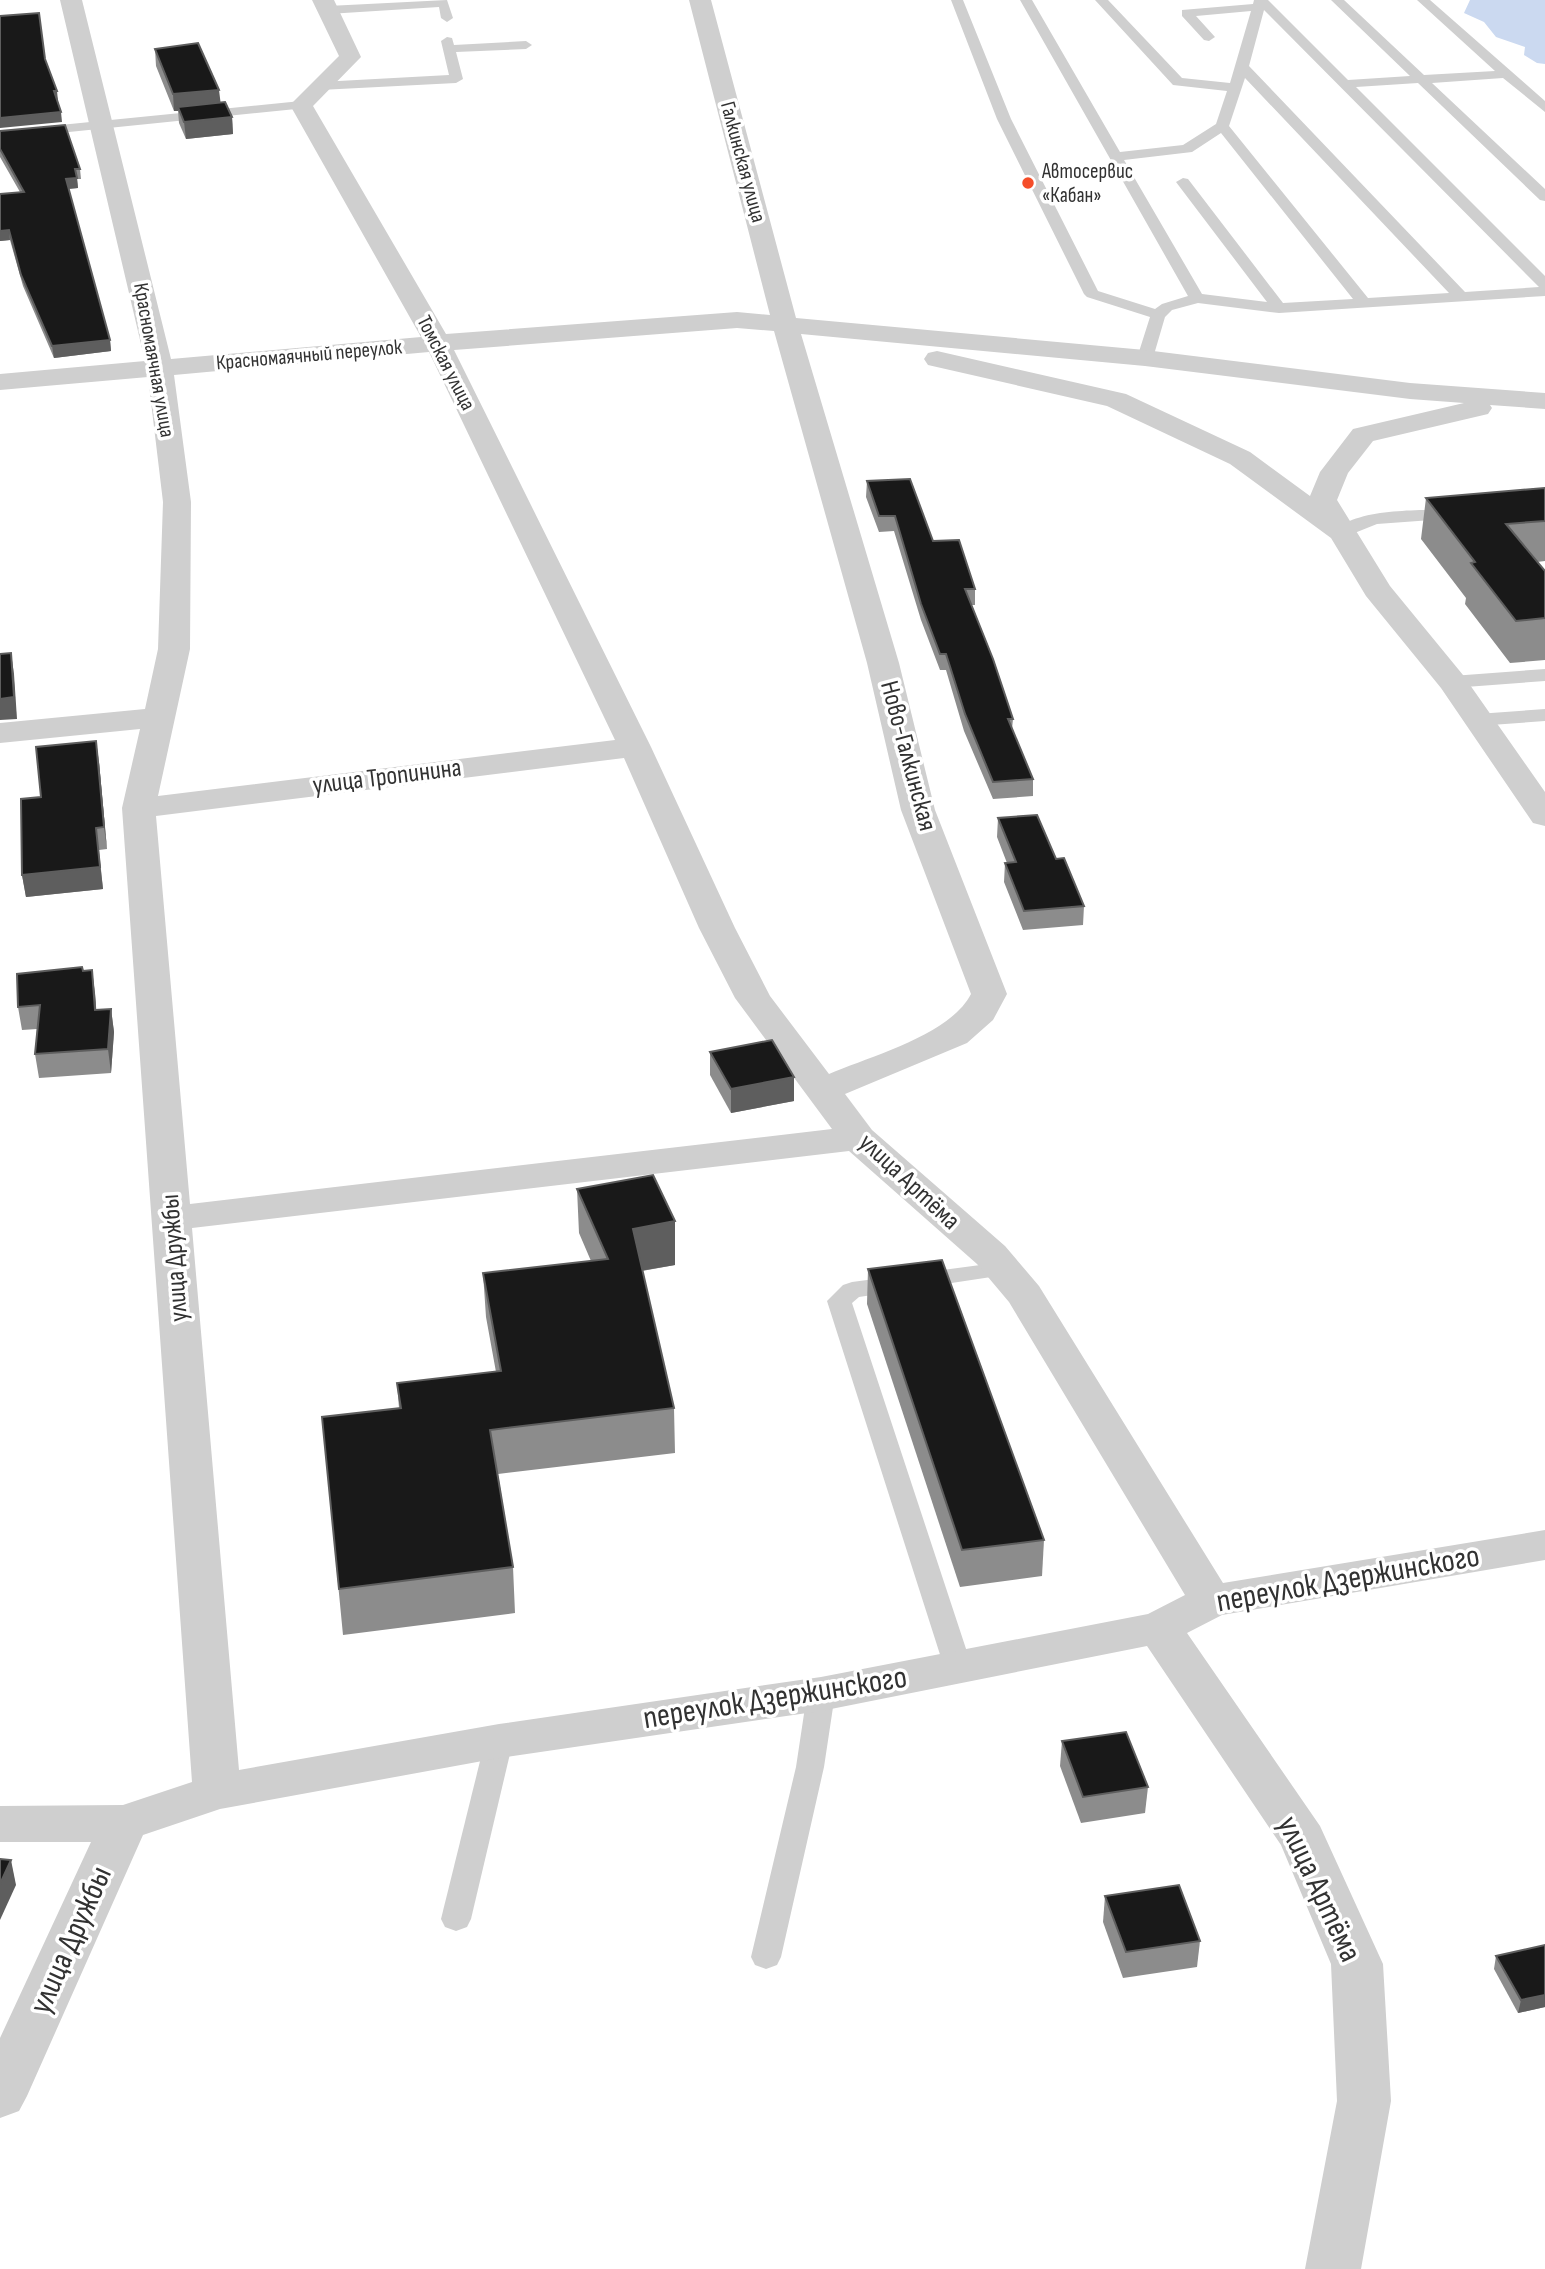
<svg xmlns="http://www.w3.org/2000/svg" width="1545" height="2269" font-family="'Sofia Sans Condensed',sans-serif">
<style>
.water{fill:#cbd9f0}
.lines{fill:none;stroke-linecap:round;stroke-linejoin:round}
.lane{fill:#cfcfcf;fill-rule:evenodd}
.street{fill:#cfcfcf;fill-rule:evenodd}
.wall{fill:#8c8c8c}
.shaded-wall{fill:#5e5e5e}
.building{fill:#191919;stroke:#5e5e5e;stroke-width:2}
.poi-dot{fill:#f54d29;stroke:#fff;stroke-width:2.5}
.labels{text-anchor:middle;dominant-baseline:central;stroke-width:7;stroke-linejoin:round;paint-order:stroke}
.far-street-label{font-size:21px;fill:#323232;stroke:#fff}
.far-poi-label{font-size:21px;fill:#323232;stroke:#fff;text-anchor:start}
.street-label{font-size:26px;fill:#323232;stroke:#fff}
.near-street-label{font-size:32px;fill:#323232;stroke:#fff}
</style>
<rect width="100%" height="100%" fill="#fff"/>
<path class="water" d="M1470,0H1545V64L1537,63L1524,55L1525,47L1496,37L1484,22L1464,13Z"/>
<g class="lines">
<g class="lane">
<path d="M447,0L453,18L447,22L441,18L439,7L328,14L322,10L328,6Z"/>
<path d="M951,0H963L1011,119L1098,291L1155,309L1162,304L1188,296L1020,0H1032L1120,152L1183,145L1216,124L1227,91L1173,85L1095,0H1108L1182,78L1230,83L1251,11L1196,16L1215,37L1209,41L1204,40L1182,16V10L1253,4L1254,0H1268L1348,80L1410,76L1331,0H1344L1424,75L1495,71L1417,0H1430L1545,101V112L1503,78L1432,83L1545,189V201L1540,200L1418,83L1356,87L1545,276V296L1279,313L1198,303L1172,310L1165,317L1153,358L1151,361H1139L1137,358L1150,317L1087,297L1084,294L997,119ZM1264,10L1539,287L1465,292L1249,66ZM1245,78L1449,293L1368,298L1229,126ZM1221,133L1353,299L1283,303L1188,179L1183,178L1176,182L1267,302L1202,294L1124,160L1192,152Z"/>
<path d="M447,37L452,38L454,45L526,41L532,45L526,49L456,52L463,79L456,83L320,90L313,86L320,82L449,75L441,41Z"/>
<path d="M301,101L306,102V108L0,139V131Z"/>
<path d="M1453,509L1459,510L1462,514L1459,518L1377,524L1342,538L1333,533C1354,507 1421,511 1453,509Z"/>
<path d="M1545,669V681L1452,688L1443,682L1452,676Z"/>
<path d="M1545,709V721L1477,726L1468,720L1477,714Z"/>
<path d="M1003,1262L1011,1264L1015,1269L1011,1274L859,1297L852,1303L972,1667L968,1674L958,1677L948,1674L944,1667L827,1301L843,1285L852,1282Z"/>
<path d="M821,1684L831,1687L835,1694L824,1767L781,1957L777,1965L766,1969L755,1965L751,1957L796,1767L807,1694L811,1687Z"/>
<path d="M499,1731L509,1734L513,1741L471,1919L467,1927L456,1931L445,1927L441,1919L485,1741L489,1734Z"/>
</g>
<path class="street" d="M60,0H82L171,359L421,337L290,105L339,56L312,0H334L361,57L313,106L446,334L737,312L770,315L689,0H711L796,318L1145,350L1410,383L1545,393V409L1490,405L1492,408L1488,414L1373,441L1348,473L1337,500L1390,586L1463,675L1545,792V826L1533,823L1441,688L1366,596L1331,538L1230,464L1107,406L928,365L924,359L928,353L937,351L1126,394L1250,452L1310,496L1320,472L1353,429L1464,403L1410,399L1145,366L801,334L899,663L935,810L1007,994L993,1020L967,1043L845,1094L872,1130L1005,1246L1039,1286L1223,1583L1545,1530V1560L1222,1615L1187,1633L1320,1826L1383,1964L1391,2101L1361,2269H1305L1337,2101L1331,1964L1281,1845L1147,1646L821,1711L499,1758L220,1809L143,1835L27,2096L19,2111L0,2118V2038L91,1842H0V1806L123,1805L192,1782L122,808L140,729L0,743V723L145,709L158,649L163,502L148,377L0,390V374L145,361ZM737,328L774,331L867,663L901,810L971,994C950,1035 871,1056 829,1074L770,996L735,928L651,747L454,350ZM429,352L615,740L158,796L190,649L191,502L174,375ZM624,758L699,928L735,998L832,1129L190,1204L156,816ZM849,1151L977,1264L1009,1302L1185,1595L1148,1614L821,1677L499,1724L239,1770L192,1228Z"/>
</g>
<g class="wall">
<path d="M155,49L220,102L232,117L233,134L186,139L179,123L178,111H174L156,66Z"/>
<path d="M0,131L80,169L81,179H77L78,188L68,189L110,340L111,351L54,358L23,286L10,240L0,241V194L20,192L0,157Z"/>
<path d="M867,481L933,541L975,589V605H971L1013,719L1012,729L1033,779V796L993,799L964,731L946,670H940L921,620L894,531L879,532L866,497Z"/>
<path d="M1545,488V561L1537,562L1545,571V660L1510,663L1465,604L1466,598L1421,539L1426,498Z"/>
<path d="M99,762L107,849L99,850L103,889L26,897L22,875L41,797Z"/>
<path d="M998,818L1056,859L1084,906L1083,925L1023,930L1004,882L1005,863H1007L997,837Z"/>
<path d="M83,971L95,993L96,1010L111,1009L114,1032L111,1073L39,1078L35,1054L37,1029L22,1030L18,1007Z"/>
<path d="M710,1052L794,1101L731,1113L710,1075Z"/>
<path d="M577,1189L675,1221V1265L642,1271L674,1408L675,1453L498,1474L513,1567L515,1613L343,1635L322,1417L399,1408L397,1383L496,1372L486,1317L483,1273L591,1261L579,1233Z"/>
<path d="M868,1269L1044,1540L1042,1576L960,1587L867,1304Z"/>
<path d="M1062,1741L1148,1787L1145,1813L1081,1823L1060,1766Z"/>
<path d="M1105,1896L1200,1941L1197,1967L1123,1978L1103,1922Z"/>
<path d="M1545,1945V2007L1518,2013L1494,1969L1496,1956Z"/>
</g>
<g class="shaded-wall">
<path d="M219,90L221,106L178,107V111H174L173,94Z"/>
<path d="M54,91H57L58,101H55Z"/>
<path d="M61,112L62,122L0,128V118Z"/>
<path d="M232,117L233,134L186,139L184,122Z"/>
<path d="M77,178L78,188L67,189L66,179Z"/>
<path d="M9,230L10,240L0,241V231Z"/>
<path d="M110,340L111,351L54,358L52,346Z"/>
<path d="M11,653L14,674L17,719L0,720V699Z"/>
<path d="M96,741L99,762L107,849L104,827Z"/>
<path d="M96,828L103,889L26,897L22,875Z"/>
<path d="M92,970L95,993L98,1033L95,1010Z"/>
<path d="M111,1009L114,1032L111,1073L108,1049Z"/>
<path d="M794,1077V1101L731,1113V1089Z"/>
<path d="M675,1221V1265L634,1272L633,1229Z"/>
<path d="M11,1860L16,1885L0,1920V1884Z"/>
<path d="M1545,1995V2007L1518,2013L1521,2000Z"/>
</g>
<g class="building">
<path d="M39,13L45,59L57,91H54L61,112L0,118V16Z"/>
<path d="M198,43L219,90L173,94L155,49Z"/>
<path d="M225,102L232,117L184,122L178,107Z"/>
<path d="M65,125L80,169H75L77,178L66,179L110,340L52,346L21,275L9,230L0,231V194L24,192L0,149V131Z"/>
<path d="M910,479L933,541L959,540L975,589H965L993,659L1013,719H1008L1033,779L993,782L965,714L946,654H940L921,604L895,516H879L867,481Z"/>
<path d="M1545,488V521L1506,524L1545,571V618L1516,621L1471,563L1475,562L1426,498Z"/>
<path d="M11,653L14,697L0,699V654Z"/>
<path d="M96,741L104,827L96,828L100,867L22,875L21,799L41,797L36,747Z"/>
<path d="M1037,815L1056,859L1064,858L1084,906L1024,911L1005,863L1016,862L998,818Z"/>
<path d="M82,967L83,971L92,970L95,1010L111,1009L108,1049L35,1054L40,1005L18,1007L17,974Z"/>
<path d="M772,1040L794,1077L731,1089L710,1052Z"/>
<path d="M653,1175L675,1221L633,1229L674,1408L490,1430L513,1567L339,1589L322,1417L401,1408L397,1383L501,1371L483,1273L608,1259L577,1189Z"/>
<path d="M942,1260L1044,1540L962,1550L868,1269Z"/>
<path d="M1126,1732L1148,1787L1083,1797L1062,1741Z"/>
<path d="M0,1859L11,1860L0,1884Z"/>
<path d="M1179,1885L1200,1941L1126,1952L1105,1896Z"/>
<path d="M1545,1945V1995L1521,2000L1496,1956Z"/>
</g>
<circle class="poi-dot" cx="1028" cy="183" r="7"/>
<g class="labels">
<g class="far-street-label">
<text transform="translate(743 162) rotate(75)">Галкинская улица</text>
<text transform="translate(309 355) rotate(-5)">Красномаячный переулок</text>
<text transform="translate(154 360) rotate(80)">Красномаячная улица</text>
<text transform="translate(446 363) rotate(63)">Томская улица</text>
</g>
<g class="far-poi-label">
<text x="1042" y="171">Автосервис<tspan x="1042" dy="24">«Кабан»</tspan></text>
</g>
<g class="street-label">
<text transform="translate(908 756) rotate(75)">Ново-Галкинская</text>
<text transform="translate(387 777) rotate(-7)">улица Тропинина</text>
<text transform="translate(909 1182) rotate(43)">улица Артёма</text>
<text transform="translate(175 1258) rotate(-94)">улица Дружбы</text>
</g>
<g class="near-street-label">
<text transform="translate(1348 1579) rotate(-10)">переулок Дзержинского</text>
<text transform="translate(775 1698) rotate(-9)">переулок Дзержинского</text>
<text transform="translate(1319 1889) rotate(65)">улица Артёма</text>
<text transform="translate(71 1940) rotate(-66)">улица Дружбы</text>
</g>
</g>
</svg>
